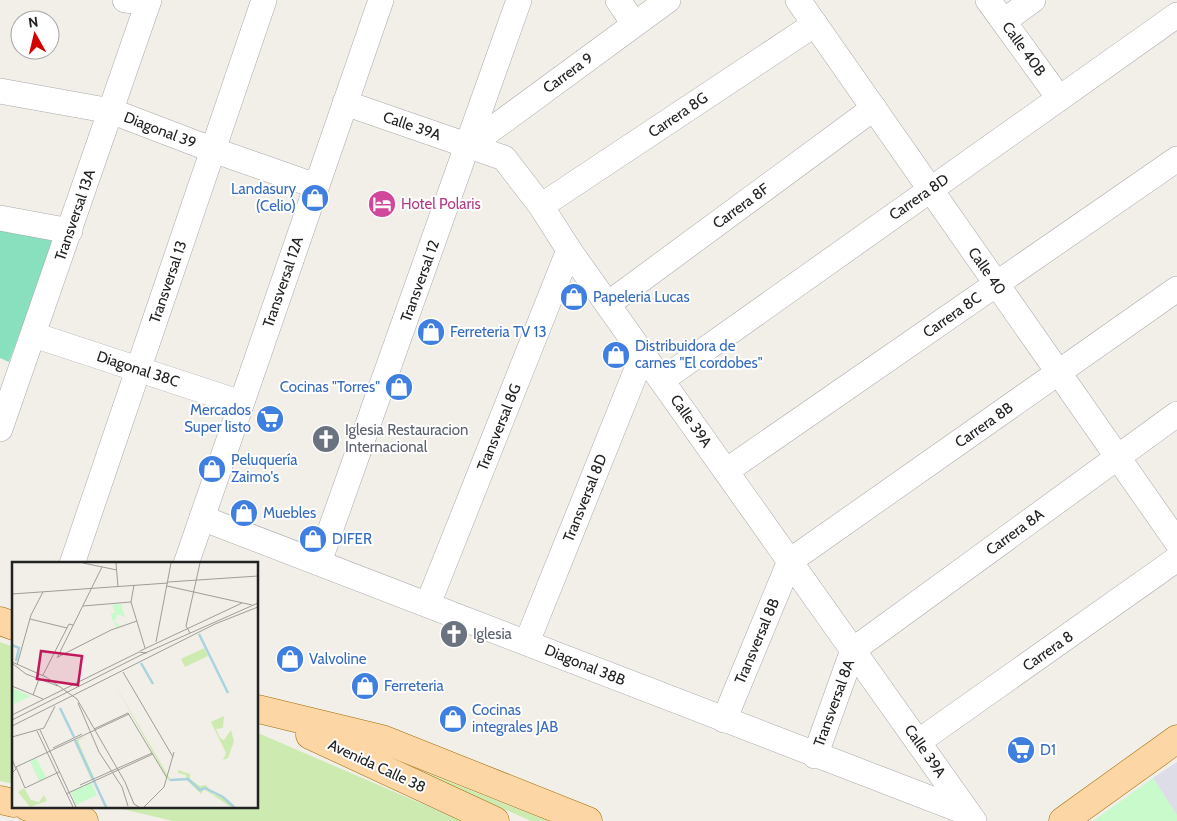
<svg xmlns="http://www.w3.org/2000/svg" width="1177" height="821" font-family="Cabin,sans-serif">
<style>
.grass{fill:#cdebb0}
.park{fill:#c8facc}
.pitch{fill:#88e0be}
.plaza{fill:#dddde8}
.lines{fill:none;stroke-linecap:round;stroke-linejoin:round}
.minor-casing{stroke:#a9a9a9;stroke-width:26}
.major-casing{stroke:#a06b00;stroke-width:29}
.minor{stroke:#fff;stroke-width:25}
.major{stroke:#fcd6a4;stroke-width:28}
.labels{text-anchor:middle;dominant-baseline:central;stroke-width:4;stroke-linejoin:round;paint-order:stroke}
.street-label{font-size:15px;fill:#222;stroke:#fff}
.shop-label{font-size:15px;fill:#366cbe;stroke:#fff;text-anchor:start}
.hotel-label{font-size:15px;fill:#b23c85;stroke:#fff;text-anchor:start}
.worship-label{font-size:15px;fill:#5b616d;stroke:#fff;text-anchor:start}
.inset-river{fill:none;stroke:#aad3df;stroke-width:2.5}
.inset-road{fill:none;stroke:#9f9d99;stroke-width:1}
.view{fill:#c2185b;fill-opacity:0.15;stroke:#c2185b;stroke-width:2.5}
.inset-edge{fill:none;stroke:#222;stroke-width:2.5}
</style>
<rect width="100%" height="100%" fill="#f2efe9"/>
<g class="grass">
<path d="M0,642L14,647V784L0,781Z"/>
<path d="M258,733L462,821H173L114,807H258Z"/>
<path d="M401,763L548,821H531Z"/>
</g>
<path class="park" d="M1153,778L1177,815V821H1093Z"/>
<path class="pitch" d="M0,229L56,237L9,362L0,358Z"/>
<path class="plaza" d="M1177,762V815L1153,778Z"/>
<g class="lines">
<defs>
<g id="minor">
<path d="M125,0L148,2"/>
<path d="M618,0L634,24"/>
<path d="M798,0L1177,542"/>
<path d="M988,0L1059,98"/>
<path d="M1004,21L1033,0"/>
<path d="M0,91L111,111L213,150L316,186"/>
<path d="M345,103L504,158L541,206L569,250L974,821"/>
<path d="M469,146L668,0"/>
<path d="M541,206L815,24"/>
<path d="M0,218L70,231"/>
<path d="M608,304L874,108"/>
<path d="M34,335L241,403"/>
<path d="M662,380L1177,15"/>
<path d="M0,429L149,0"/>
<path d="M726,471L1177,159"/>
<path d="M202,518L968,813"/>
<path d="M319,562L519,0"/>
<path d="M72,564L264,0"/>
<path d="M186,564L381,0"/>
<path d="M428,604L569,250"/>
<path d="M527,642L643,354"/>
<path d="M724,720L790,561L1177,289"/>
<path d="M918,742L1177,559"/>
<path d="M815,756L853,650L1177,414"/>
</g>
<g id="major">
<path d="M0,621L14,626"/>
<path d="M258,709L382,739L588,821"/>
<path d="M310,735L495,821"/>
<path d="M0,800L14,803"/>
<path d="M28,807L84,821"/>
<path d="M1063,821L1177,739"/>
</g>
</defs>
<use href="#minor" class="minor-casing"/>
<use href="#major" class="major-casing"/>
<use href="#minor" class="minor"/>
<use href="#major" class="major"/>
</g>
<defs>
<symbol id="shop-disc" viewBox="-11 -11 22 22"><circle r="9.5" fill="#3f7fe0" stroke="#fff"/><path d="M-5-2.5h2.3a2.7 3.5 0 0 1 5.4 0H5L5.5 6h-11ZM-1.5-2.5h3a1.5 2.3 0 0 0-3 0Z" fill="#fff"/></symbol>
<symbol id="hotel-disc" viewBox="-11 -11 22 22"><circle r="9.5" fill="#d1479c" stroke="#fff"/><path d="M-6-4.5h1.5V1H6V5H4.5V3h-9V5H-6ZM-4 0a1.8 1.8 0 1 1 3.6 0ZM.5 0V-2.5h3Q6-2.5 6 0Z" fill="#fff"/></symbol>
<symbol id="supermarket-disc" viewBox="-11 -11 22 22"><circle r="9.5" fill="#3f7fe0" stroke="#fff"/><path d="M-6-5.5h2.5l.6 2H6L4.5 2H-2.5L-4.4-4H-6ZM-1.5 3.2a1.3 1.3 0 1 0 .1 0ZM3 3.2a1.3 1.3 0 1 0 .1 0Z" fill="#fff"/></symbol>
<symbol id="church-disc" viewBox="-11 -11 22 22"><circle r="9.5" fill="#6b7280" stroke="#fff"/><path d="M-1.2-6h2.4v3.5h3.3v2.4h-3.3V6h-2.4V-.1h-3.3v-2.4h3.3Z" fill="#fff"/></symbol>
</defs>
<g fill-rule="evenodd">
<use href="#shop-disc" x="299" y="182" width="32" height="32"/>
<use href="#hotel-disc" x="366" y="188" width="32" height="32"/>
<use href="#shop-disc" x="558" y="281" width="32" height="32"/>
<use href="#shop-disc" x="415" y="316" width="32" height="32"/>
<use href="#shop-disc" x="600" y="339" width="32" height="32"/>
<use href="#shop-disc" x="383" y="371" width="32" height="32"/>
<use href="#supermarket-disc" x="254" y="403" width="32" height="32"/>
<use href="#church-disc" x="310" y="423" width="32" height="32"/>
<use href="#shop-disc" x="196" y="453" width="32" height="32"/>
<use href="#shop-disc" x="228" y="497" width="32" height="32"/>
<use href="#shop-disc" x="297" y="523" width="32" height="32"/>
<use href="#church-disc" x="438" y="618" width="32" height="32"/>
<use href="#shop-disc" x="274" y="643" width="32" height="32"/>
<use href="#shop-disc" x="349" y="670" width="32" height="32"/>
<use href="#shop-disc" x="437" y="703" width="32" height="32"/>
<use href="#supermarket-disc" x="1005" y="734" width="32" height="32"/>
</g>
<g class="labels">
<g class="street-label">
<text transform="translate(1024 49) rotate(54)">Calle 40B</text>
<text transform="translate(568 73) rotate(-36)">Carrera 9</text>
<text transform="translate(678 115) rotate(-34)">Carrera 8G</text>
<text transform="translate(412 126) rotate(19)">Calle 39A</text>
<text transform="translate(160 130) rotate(21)">Diagonal 39</text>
<text transform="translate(919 197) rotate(-35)">Carrera 8D</text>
<text transform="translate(741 206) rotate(-36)">Carrera 8F</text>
<text transform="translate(75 215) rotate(-71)">Transversal 13A</text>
<text transform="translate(987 271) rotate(55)">Calle 40</text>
<text transform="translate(420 281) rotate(-70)">Transversal 12</text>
<text transform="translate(168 282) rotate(-71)">Transversal 13</text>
<text transform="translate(283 282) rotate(-71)">Transversal 12A</text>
<text transform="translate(952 315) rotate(-35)">Carrera 8C</text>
<text transform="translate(138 369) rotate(18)">Diagonal 38C</text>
<text transform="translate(691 421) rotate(55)">Calle 39A</text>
<text transform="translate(984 425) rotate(-35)">Carrera 8B</text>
<text transform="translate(499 427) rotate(-68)">Transversal 8G</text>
<text transform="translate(585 498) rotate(-68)">Transversal 8D</text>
<text transform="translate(1015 532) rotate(-36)">Carrera 8A</text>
<text transform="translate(757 641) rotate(-67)">Transversal 8B</text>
<text transform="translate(1048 651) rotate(-35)">Carrera 8</text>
<text transform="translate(585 665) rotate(22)">Diagonal 38B</text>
<text transform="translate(834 703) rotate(-70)">Transversal 8A</text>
<text transform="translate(925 751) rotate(55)">Calle 39A</text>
<text transform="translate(377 766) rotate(25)">Avenida Calle 38</text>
</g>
<g class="shop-label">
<text x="296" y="189" text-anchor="end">Landasury<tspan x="296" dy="17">(Celio)</tspan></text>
<text x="593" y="297">Papeleria Lucas</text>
<text x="450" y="332">Ferreteria TV 13</text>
<text x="635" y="346">Distribuidora de<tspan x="635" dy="17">carnes "El cordobes"</tspan></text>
<text x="380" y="387" text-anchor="end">Cocinas "Torres"</text>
<text x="251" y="410" text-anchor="end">Mercados<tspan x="251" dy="17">Super listo</tspan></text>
<text x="231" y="460">Peluquería<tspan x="231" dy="17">Zaimo's</tspan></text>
<text x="263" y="513">Muebles</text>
<text x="332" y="539">DIFER</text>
<text x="309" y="659">Valvoline</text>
<text x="384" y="686">Ferreteria</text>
<text x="472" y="710">Cocinas<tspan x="472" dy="17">integrales JAB</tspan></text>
<text x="1040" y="750">D1</text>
</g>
<g class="hotel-label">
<text x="401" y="204">Hotel Polaris</text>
</g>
<g class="worship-label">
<text x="345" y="430">Iglesia Restauracion<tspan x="345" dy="17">Internacional</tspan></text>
<text x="473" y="634">Iglesia</text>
</g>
</g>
<g transform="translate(12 562)">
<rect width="246" height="246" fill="#f2efe9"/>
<path d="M192,86L196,94L173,105L169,97ZM99,116L158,217H174V213L166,211V208L178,212V217L188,224L194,223L202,233L208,232L223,245L217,244L192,227L189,232L175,218L157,219ZM212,154L211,166L204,167L208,176L212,178L219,168L222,179L216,196L211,198L214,191L199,160ZM74,174L66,179L82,216L79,217L62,179ZM12,226L19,238L27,240L32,233L35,239L18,245L6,230Z" fill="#cdebb0"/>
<path d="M109,42L113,55L106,52L102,60L109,64L104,65L100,57L99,51H103L100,43ZM0,126L19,134L2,142ZM24,196L34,215L27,219L18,199ZM79,220L85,233L64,243L59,230Z" fill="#c8facc"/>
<path class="inset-river" d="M187,72L216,131M0,83L7,86L4,99M129,101L141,122M48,146L62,175M63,178L94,245M158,218L176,217L188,228L193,226L211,235L222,245"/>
<path class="inset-road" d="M71,1L105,8M104,1L106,25M156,20L246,14M122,23L119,40L133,86M155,24L240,43M0,32L156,21M71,44L119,40M18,57L55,66M178,71L174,64L188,1M144,80L159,1M128,89L230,41M46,95L99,68L125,59M45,96L90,5M0,100L34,115L65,137L113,220L122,242L127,245M1,102L14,112L46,124M5,103L19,53L31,30M111,110L161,195M31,113L57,62L61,63M0,124L31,137M21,133L27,117M66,141L87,190L110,225L116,244M0,153L127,90L135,91M0,158L131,92L246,41M0,164L203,62L246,45M82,167L116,151L155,216M28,168L64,245M25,169L61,245M0,175L32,166L43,144M41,186L70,172M0,197L4,207L0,211M47,210L13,226L4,205L117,152M68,223L140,191M54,232L141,192M132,245L152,225L162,190"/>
<path class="view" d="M29,89L70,94L66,123L25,117Z"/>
<rect width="246" height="246" class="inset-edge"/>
</g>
<g transform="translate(35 35) rotate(352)"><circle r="24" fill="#ffffff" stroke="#a7a7a7"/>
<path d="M0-4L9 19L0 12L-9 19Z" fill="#d40000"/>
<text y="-8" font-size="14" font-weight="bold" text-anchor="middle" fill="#222222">N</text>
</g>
</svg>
